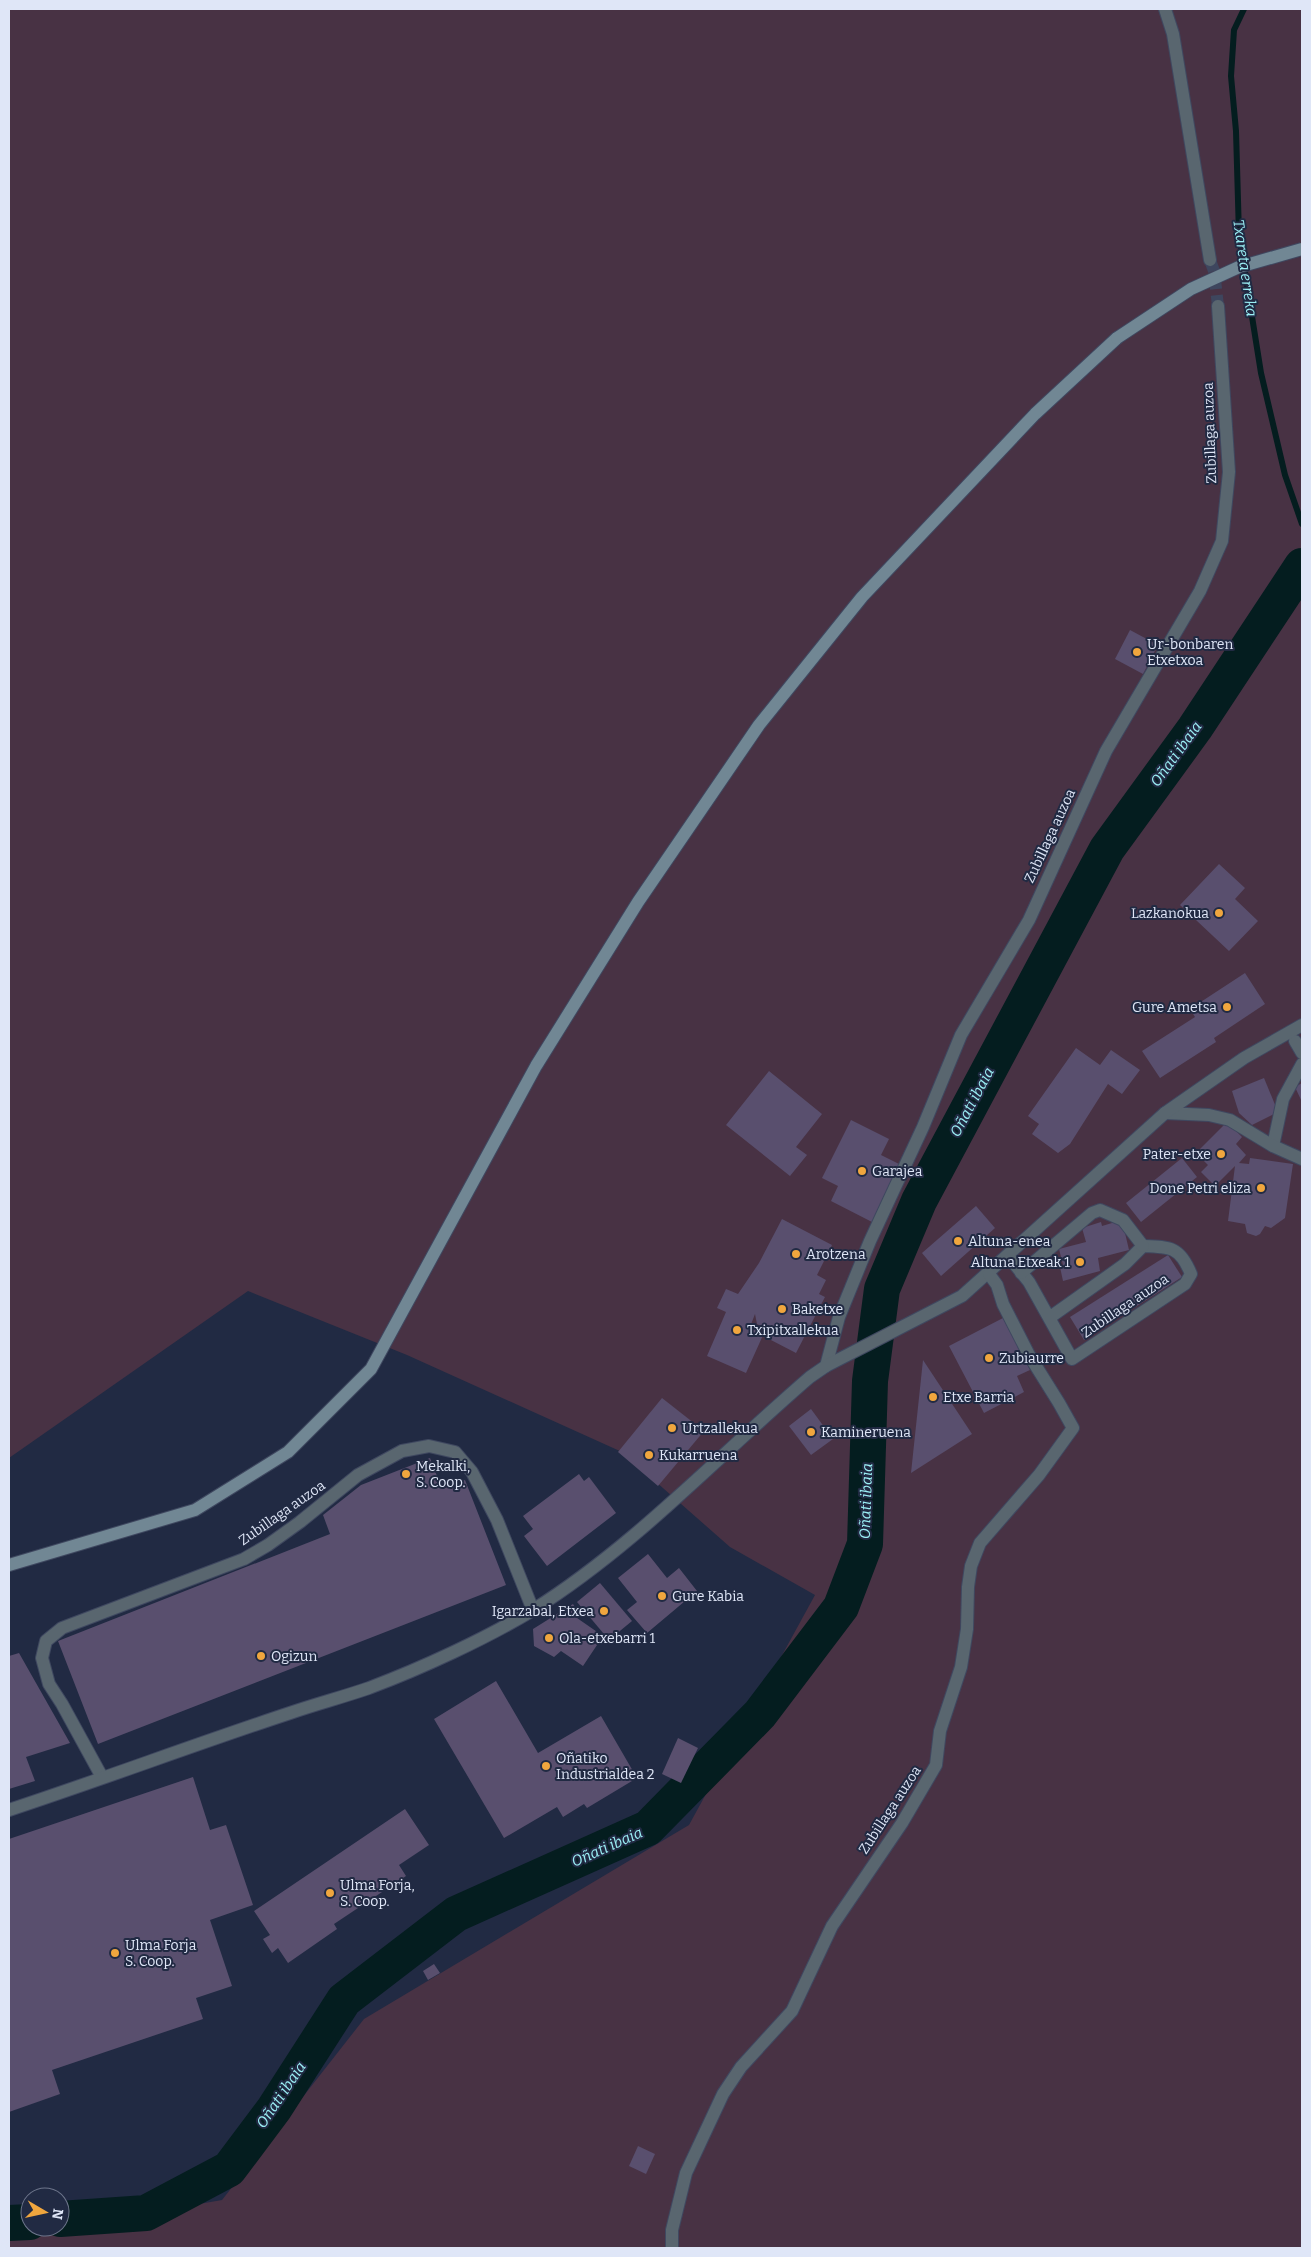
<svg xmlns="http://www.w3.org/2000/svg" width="1311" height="2257" font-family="Bitter,serif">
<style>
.green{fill:#483244}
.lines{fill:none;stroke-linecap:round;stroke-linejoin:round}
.stream{stroke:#041d1f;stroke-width:6}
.river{stroke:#041d1f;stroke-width:36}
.building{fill:#594f6e}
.minor-tunnel{stroke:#3e465e;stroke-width:12;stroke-dasharray:12 6;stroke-linecap:butt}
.pedestrian-casing{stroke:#3f4860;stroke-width:14}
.minor-casing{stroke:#3f4860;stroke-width:14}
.secondary-casing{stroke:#3f4860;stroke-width:14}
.pedestrian{stroke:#59666f;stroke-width:12}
.minor{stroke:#59666f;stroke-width:12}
.secondary{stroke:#718794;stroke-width:12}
.secondary-bridge-casing{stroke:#3f4860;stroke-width:14;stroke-linecap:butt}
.secondary-bridge{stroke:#718794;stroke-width:12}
.poi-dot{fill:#f0a63e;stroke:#212a43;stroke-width:2}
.labels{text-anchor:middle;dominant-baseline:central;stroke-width:4;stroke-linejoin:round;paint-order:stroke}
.street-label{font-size:14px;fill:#dfe6f7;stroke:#212a43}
.poi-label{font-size:14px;fill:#dfe6f7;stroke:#212a43;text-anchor:start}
.water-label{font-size:15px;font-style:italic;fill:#9beff5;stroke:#212a43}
</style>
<rect width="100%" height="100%" fill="#212a43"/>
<path class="green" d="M9,9H1302V2248H9V2237L222,2200L364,2019L689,1825L815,1595L730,1547L622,1452L407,1355L248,1291L9,1458Z"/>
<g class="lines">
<path class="stream" d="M1244,9L1234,30L1231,76L1236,131L1239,235L1261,373L1285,475L1302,524"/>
<g class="river">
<path d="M60,2219L146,2213L229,2169L274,2109L344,2000L456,1914L648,1828L760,1714L841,1607L865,1544L870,1381L882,1289L919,1201L1107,849L1195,728L1302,566"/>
<path d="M9,2223L30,2222"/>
</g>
</g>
<g class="building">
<path d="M1130,630L1158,645L1143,674L1115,659Z"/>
<path d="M1219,864L1245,888L1235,899L1258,921L1229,951L1180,905Z"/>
<path d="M1245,973L1265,1004L1214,1038L1216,1042L1160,1078L1142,1051L1195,1017L1190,1009Z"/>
<path d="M1076,1048L1100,1065L1111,1050L1140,1070L1122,1094L1108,1084L1070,1144L1058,1153L1032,1134L1039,1124L1028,1116Z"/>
<path d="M769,1071L822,1114L796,1147L807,1155L790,1176L726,1125Z"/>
<path d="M1264,1078L1278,1112L1252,1125L1239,1113L1232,1091Z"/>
<path d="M1302,1083V1102L1295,1087Z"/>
<path d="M851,1120L889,1139L881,1155L901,1165L872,1222L831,1201L838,1186L822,1178Z"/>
<path d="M1227,1122L1242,1137L1236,1144L1246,1155L1239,1163L1249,1164L1250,1158L1293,1164L1285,1218L1271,1228L1265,1226L1260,1234L1256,1236L1247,1233L1245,1224L1228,1221L1235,1166L1215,1186L1201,1172L1208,1165L1196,1153Z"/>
<path d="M1182,1158L1197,1177L1141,1222L1126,1203Z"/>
<path d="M976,1206L995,1228L941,1276L922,1253Z"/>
<path d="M782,1219L832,1245L817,1275L826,1280L819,1294L825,1297L796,1353L769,1339L770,1330L757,1324L755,1314L750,1327L764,1333L746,1373L707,1356L726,1312L717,1308L726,1289L738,1294L759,1263Z"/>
<path d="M1122,1220L1129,1250L1098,1258L1100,1271L1063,1281L1060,1267L1063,1265L1059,1249L1086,1242L1082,1228L1101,1222L1102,1226Z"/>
<path d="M1168,1255L1182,1277L1084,1340L1070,1317Z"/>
<path d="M1003,1318L1030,1370L1017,1376L1024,1392L984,1413L949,1346Z"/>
<path d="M923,1360L972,1434L911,1473Z"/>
<path d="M662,1398L704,1431L658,1486L618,1452Z"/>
<path d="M811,1409L833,1439L811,1455L789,1426Z"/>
<path d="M430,1458L442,1489L465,1480L506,1585L98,1744L58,1641L330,1534L323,1515L361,1485Z"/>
<path d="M579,1474L584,1481L589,1477L616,1513L547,1566L524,1536L533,1529L523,1516Z"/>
<path d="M648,1554L667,1578L679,1568L697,1591L647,1633L627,1610L637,1602L618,1578Z"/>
<path d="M600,1583L632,1621L609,1640L577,1602Z"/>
<path d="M573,1604L579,1614L577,1618L603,1636L583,1666L561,1651L554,1657L534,1646L533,1629Z"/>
<path d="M19,1653L70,1743L26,1757L35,1781L9,1789V1656Z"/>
<path d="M496,1681L538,1753L601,1716L637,1778L587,1808L584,1804L563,1817L557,1807L504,1838L434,1719Z"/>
<path d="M678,1738L698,1748L681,1783L662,1774Z"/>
<path d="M193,1777L210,1830L226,1825L253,1905L210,1920L232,1986L196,1998L203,2019L52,2070L60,2094L9,2112V1839Z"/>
<path d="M405,1809L429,1845L399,1865L406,1876L334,1924L337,1929L288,1963L278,1948L272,1953L263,1939L270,1935L254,1911Z"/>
<path d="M434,1964L440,1973L428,1980L423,1971Z"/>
<path d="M638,2146L655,2154L646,2174L629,2166Z"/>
</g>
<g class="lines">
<path class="minor-tunnel" d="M1210,260L1214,271L1218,306"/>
<defs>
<g id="pedestrian">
<path d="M1295,1041L1302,1053"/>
<path d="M1273,1146L1283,1099L1302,1064"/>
</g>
<g id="minor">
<path d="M1165,9L1173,34L1210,260"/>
<path d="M1165,1113L1209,1115L1230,1120L1273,1146L1302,1159"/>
<path d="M1008,1256L1029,1282L1072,1359L1185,1284L1191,1274C1180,1247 1171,1247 1143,1246L1125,1264L1049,1318"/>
<path d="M1021,1273L1092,1213L1100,1210L1123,1220L1143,1246"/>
<path d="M826,1366L839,1317L870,1241L923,1127L961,1035L1029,920L1106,751L1200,591L1222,541L1229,472L1218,306"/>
<path d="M102,1777L62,1704L49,1684L42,1658L46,1641L62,1628L244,1559L268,1545L300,1522L358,1475L402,1451L429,1446L455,1452L472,1472L497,1520L533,1610"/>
<path d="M9,1810C103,1779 196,1744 290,1713C316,1704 343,1697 369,1688C422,1668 485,1639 533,1610C636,1545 718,1456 810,1377L826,1366L962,1296L1165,1113L1244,1058L1302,1025"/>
<path d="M672,2248V2230L686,2173L723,2094L741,2067L792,2011L832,1926L902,1823L936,1765L940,1731L961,1667L967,1629L968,1587L971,1566L980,1543L1039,1475L1073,1428L1059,1403L1029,1355L1003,1304L997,1285L989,1274"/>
</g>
<path id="secondary" d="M9,1565L195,1510L288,1452L371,1369L536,1066L638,902L759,725L862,597L1035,414L1117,338"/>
</defs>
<use href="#pedestrian" class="pedestrian-casing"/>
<use href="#minor" class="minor-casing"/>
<use href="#secondary" class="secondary-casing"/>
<use href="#pedestrian" class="pedestrian"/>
<use href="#minor" class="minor"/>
<use href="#secondary" class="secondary"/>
<defs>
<path id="secondary-bridge" d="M1117,338L1191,289L1239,267L1302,249"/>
</defs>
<use href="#secondary-bridge" class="secondary-bridge-casing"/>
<use href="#secondary-bridge" class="secondary-bridge"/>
</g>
<g class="poi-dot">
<circle cx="1137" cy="652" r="5"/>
<circle cx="1219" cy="913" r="5"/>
<circle cx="1227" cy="1007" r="5"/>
<circle cx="1221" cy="1154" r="5"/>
<circle cx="862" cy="1171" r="5"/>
<circle cx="1261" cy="1188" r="5"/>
<circle cx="958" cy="1241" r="5"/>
<circle cx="796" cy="1254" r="5"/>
<circle cx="1080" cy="1262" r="5"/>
<circle cx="782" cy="1309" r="5"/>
<circle cx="737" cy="1330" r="5"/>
<circle cx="989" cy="1358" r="5"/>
<circle cx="933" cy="1397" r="5"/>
<circle cx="672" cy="1428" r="5"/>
<circle cx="811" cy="1432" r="5"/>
<circle cx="649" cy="1455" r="5"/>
<circle cx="406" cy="1474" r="5"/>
<circle cx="662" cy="1596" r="5"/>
<circle cx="604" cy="1611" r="5"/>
<circle cx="549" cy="1638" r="5"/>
<circle cx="261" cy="1656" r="5"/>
<circle cx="546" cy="1766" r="5"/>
<circle cx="330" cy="1893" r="5"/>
<circle cx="115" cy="1953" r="5"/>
</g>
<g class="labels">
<g class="street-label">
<text transform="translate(1210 433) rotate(-92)">Zubillaga auzoa</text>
<text transform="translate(1050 836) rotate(-65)">Zubillaga auzoa</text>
<text transform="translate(1125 1306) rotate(-34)">Zubillaga auzoa</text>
<text transform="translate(282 1513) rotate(-35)">Zubillaga auzoa</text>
<text transform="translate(890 1810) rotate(-57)">Zubillaga auzoa</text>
</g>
<g class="poi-label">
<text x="1147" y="644">Ur-bonbaren<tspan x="1147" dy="16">Etxetxoa</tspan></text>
<text x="1209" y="913" text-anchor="end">Lazkanokua</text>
<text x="1217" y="1007" text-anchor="end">Gure Ametsa</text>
<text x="1211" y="1154" text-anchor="end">Pater-etxe</text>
<text x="872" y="1171">Garajea</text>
<text x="1251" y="1188" text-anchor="end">Done Petri eliza</text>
<text x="968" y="1241">Altuna-enea</text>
<text x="806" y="1254">Arotzena</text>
<text x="1070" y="1262" text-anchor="end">Altuna Etxeak 1</text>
<text x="792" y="1309">Baketxe</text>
<text x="747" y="1330">Txipitxallekua</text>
<text x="999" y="1358">Zubiaurre</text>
<text x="943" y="1397">Etxe Barria</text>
<text x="682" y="1428">Urtzallekua</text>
<text x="821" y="1432">Kamineruena</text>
<text x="659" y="1455">Kukarruena</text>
<text x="416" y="1466">Mekalki,<tspan x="416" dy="16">S. Coop.</tspan></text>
<text x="672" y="1596">Gure Kabia</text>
<text x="594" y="1611" text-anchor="end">Igarzabal, Etxea</text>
<text x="559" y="1638">Ola-etxebarri 1</text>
<text x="271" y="1656">Ogizun</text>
<text x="556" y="1758">Oñatiko<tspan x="556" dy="16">Industrialdea 2</tspan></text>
<text x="340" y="1885">Ulma Forja,<tspan x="340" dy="16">S. Coop.</tspan></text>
<text x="125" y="1945">Ulma Forja<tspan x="125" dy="16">S. Coop.</tspan></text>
</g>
<g class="water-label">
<text transform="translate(1245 268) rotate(82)">Txareta erreka</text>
<text transform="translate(1176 754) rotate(-54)">Oñati ibaia</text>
<text transform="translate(972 1102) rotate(-62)">Oñati ibaia</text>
<text transform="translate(866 1501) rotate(-88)">Oñati ibaia</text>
<text transform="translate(607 1847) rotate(-24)">Oñati ibaia</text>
<text transform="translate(281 2095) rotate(-56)">Oñati ibaia</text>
</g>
</g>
<rect width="1311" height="2257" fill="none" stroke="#dfe6f7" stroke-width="20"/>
<g transform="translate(45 2212) rotate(99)"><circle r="24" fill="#212a43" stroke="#6d758b"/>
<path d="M0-4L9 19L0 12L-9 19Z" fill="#f0a63e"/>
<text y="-8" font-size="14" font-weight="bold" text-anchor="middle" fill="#dfe6f7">N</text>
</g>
</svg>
